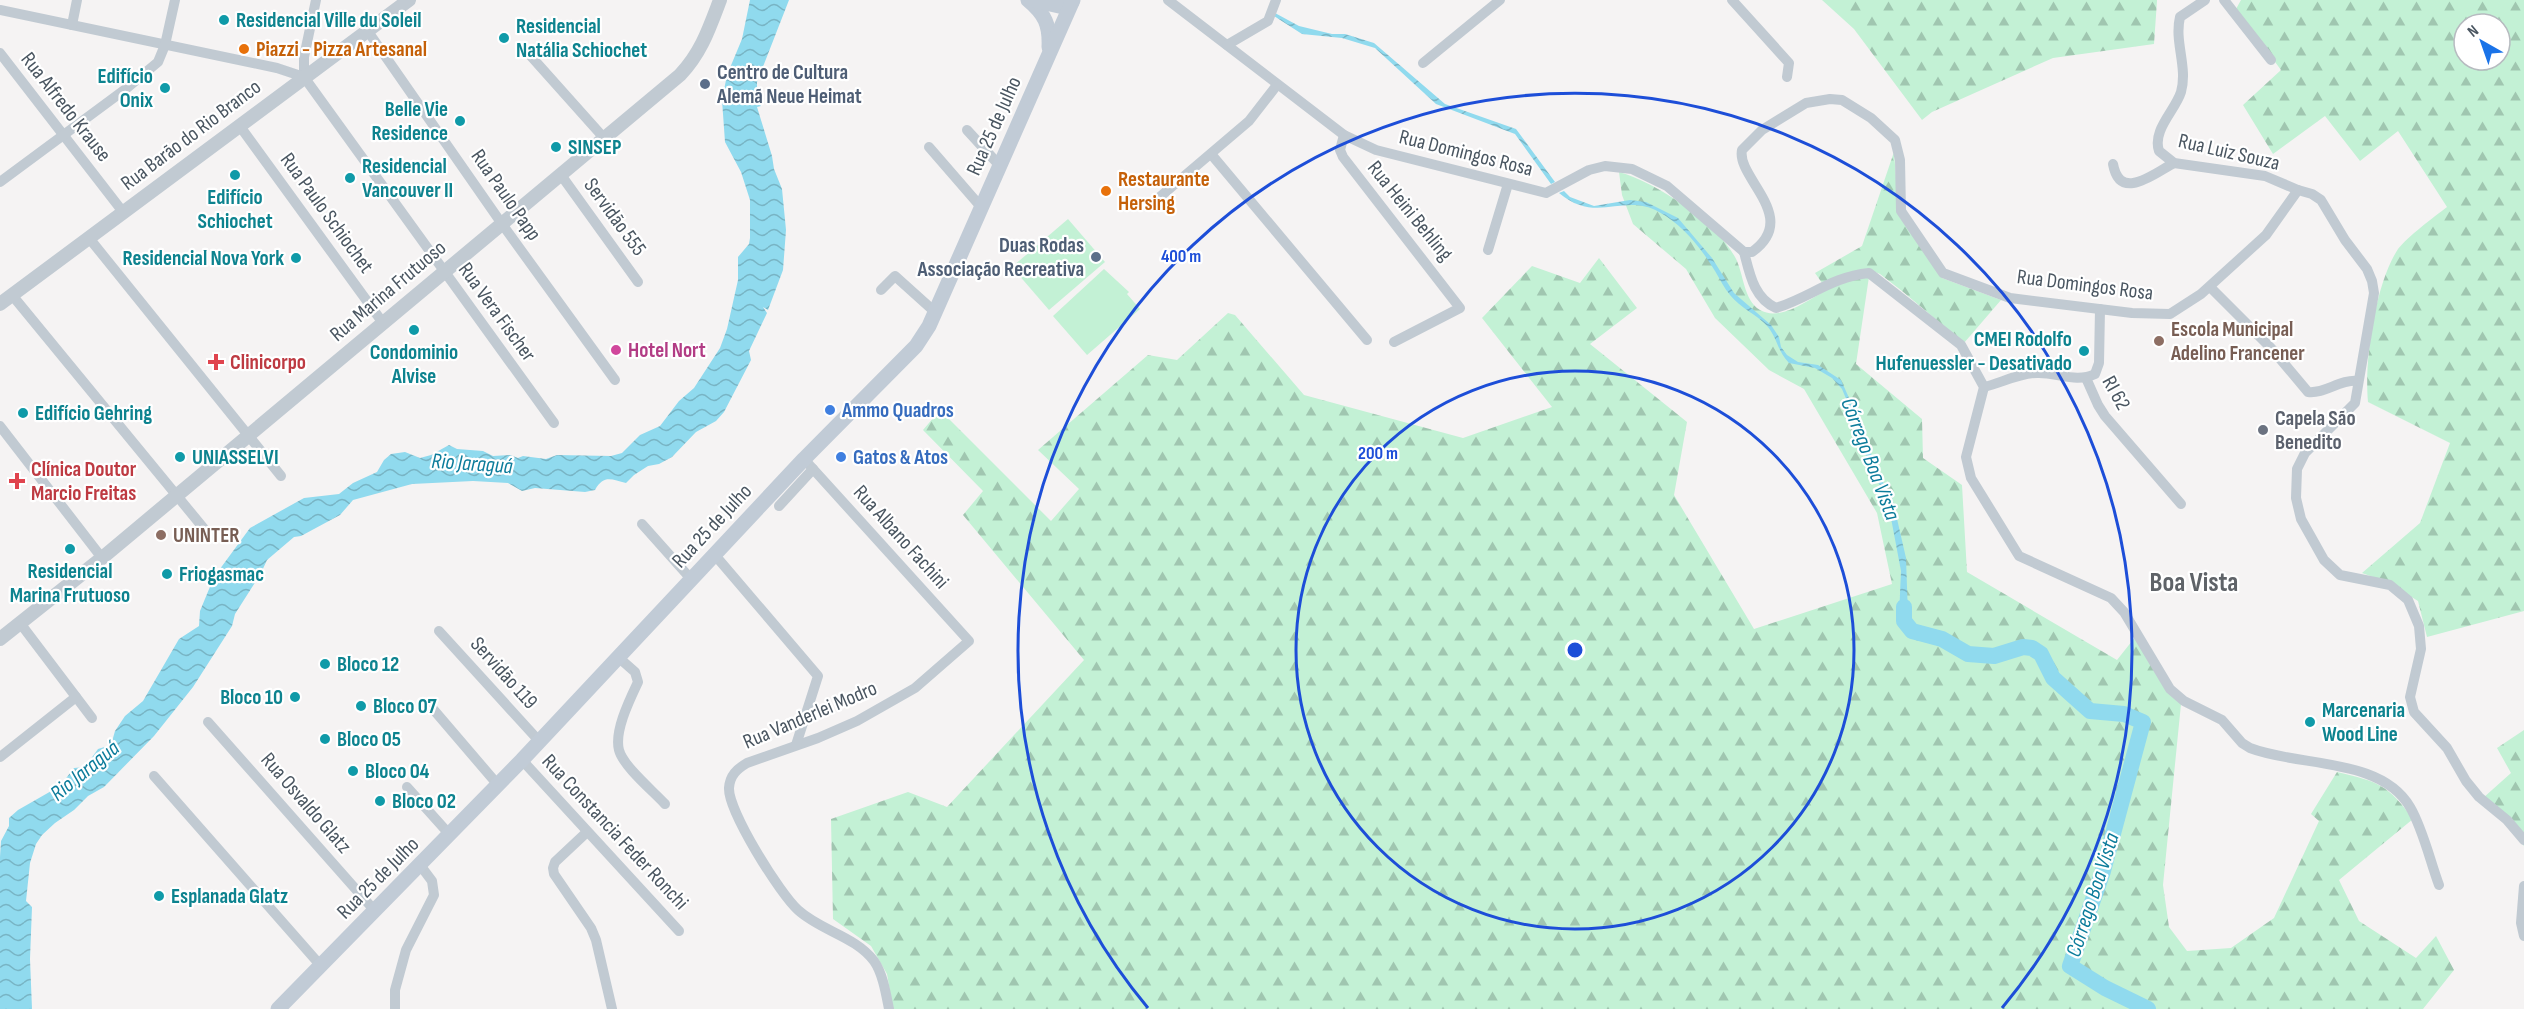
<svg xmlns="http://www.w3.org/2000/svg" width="2524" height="1009" font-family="'Sofia Sans Condensed',sans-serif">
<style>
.forest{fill:url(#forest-firs);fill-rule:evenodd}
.garden{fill:#c3f1d5}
.water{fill:url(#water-waves)}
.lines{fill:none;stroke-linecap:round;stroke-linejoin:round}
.river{stroke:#90daee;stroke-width:16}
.minor{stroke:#c1cad2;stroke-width:10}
.tertiary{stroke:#c1cad2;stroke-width:14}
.secondary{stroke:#c1cbd6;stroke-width:15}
.ring{fill:none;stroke:#1d4ed8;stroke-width:3}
.culture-dot{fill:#0f9aa8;stroke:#fff;stroke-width:2}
.food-dot{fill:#e8710a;stroke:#fff;stroke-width:2}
.service-dot{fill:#5c6f8a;stroke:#fff;stroke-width:2}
.education-dot{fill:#8d6e63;stroke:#fff;stroke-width:2}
.hotel-dot{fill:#d1479c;stroke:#fff;stroke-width:2}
.health-dot{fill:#e0444e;stroke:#fff;stroke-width:2}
.shop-dot{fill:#3f7fe0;stroke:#fff;stroke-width:2}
.worship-dot{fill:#6b7280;stroke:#fff;stroke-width:2}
.labels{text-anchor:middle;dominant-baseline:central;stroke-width:4.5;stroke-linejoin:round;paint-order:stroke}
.culture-label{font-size:21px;font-weight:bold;fill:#0d838f;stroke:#fff;text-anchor:start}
.food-label{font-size:21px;font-weight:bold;fill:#c56008;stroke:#fff;text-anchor:start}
.service-label{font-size:21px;font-weight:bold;fill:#4e5e75;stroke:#fff;text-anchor:start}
.street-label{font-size:21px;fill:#4a5661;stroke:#fff}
.education-label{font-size:21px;font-weight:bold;fill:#785e54;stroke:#fff;text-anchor:start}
.hotel-label{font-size:21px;font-weight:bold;fill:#b23c85;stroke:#fff;text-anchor:start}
.health-label{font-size:21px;font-weight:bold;fill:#be3a42;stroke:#fff;text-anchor:start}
.shop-label{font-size:21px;font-weight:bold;fill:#366cbe;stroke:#fff;text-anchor:start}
.worship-label{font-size:21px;font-weight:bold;fill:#5b616d;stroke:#fff;text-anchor:start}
.water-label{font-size:22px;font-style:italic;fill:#0c7c9b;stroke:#fff}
.district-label{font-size:27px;font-weight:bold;fill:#5f6368;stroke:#fff}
.centre{fill:#1d4ed8;stroke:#fff;stroke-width:3}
.ring-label{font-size:18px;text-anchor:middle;font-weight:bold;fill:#1d4ed8;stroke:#fff;stroke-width:4.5;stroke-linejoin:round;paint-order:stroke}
</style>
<defs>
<pattern id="forest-firs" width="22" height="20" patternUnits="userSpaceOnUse" patternTransform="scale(1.5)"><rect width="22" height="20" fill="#c3f1d5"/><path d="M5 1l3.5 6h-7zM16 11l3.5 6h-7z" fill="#a0c6b0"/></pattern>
<pattern id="water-waves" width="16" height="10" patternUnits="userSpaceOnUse" patternTransform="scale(1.5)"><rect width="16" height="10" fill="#90daee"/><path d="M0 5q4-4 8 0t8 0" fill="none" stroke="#78b4c4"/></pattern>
</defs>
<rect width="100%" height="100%" fill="#f5f3f3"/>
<g class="forest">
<path d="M1822,0H2157V1L2154,44L2053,58L1932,112L1922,120L1854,29Z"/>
<path d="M2241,0H2524V611L2427,637L2418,601L2387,582L2362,573L2420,523L2450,443L2368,402C2364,361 2375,284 2398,249C2407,237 2434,217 2447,207L2398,131L2360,161L2325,116L2273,154L2243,105L2281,70L2236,9ZM2464,24H2500V60H2464Z"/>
<path d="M1894,152L1899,216L1942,278L2001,300L1964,343L1902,291L1880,274L1870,270L1856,364L1922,419L1923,458L1962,485L1967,572L2117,660L2136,636L2181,704L2163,885L2169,927L2187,951L2231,948L2274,918L2319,821L2311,814L2337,772C2379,782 2387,784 2413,819L2339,880L2359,921L2416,958L2436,936L2454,970L2423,1009H893L887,974L871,946L833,919L831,819L908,792L947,807L1084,660L963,515L983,491L923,430L940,410L1051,521L1079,489L1038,450L1148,355L1177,360L1228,313L1235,315L1304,395L1463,438L1552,407L1482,318L1532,266L1580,283L1599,258L1637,308L1590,344L1687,422L1674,495L1754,629L1892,584L1877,513L1804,389L1769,370L1715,318L1686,269L1633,224L1622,195L1619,172C1657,183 1716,222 1735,257C1744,273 1743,300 1760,310C1781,322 1809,299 1827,290L1815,273L1862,246Z"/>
<path d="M2524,730V846L2483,798L2511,773L2497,748Z"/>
</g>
<g class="garden">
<path d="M1068,219L1105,262L1049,310L1012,267Z"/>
<path d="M1104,269L1129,292L1127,294L1140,309L1087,355L1053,316Z"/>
</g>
<g class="water">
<path d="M750,0H789L757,82V98L761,106L757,107L772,156L774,169L782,189L786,230L783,270L768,310L763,307L767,313L749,351L751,360L724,412L716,421L696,432L672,457L659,464L648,466L634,475L626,483C612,480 604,474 595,490L585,492L535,488L522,491L508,483L473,481L412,484L353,500L340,515L301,536L294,537L267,560L261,573L235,614L232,626L193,687L154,736L104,787L88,796L74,810L55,823L42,835L36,844L30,863L26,901L32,907L30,959L32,1009H0V857L1,841L9,826V818L18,810L60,786L74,768L85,767L98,749L111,745L115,731L125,716L143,701L179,639L199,626L200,611L214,577L250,528L304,498L339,494L353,483L377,472L384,460L391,454L405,452L420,458L431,455L449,445L457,449L483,451L493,456L510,455L518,458L523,456L546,459L557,455L611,456L622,453L640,435L660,426L679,401L694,388L720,348L727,329L738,280V257L749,244L750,238V200L741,172L725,142L722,100L727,75L742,39Z"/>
<path d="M1275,13L1299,26L1332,34H1345L1374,43L1445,104L1516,129L1555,182L1551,184L1515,134L1436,104L1375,48L1342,38L1302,34L1274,16Z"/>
<path d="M1564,191L1570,197L1594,206L1630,200L1646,202L1678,218L1712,258L1734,293L1771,325L1779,337L1781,347L1787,355L1798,362L1818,365L1841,380L1866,436L1868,448L1875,461L1878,474L1892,497L1906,558L1908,616L1910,627L1907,630L1899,617L1901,571L1887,497L1875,477L1869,459L1864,453L1861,435L1842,389L1832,378L1815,368L1789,363C1778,352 1777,338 1768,327C1758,315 1740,308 1730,295C1724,288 1720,279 1715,271C1701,248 1683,225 1659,212C1623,192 1597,225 1559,193Z"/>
</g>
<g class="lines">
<path class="river" d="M1904,607V621L1912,631L1942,639L1968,654L1994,656L2023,647L2032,648L2041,654L2053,678L2090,711L2124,714L2143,722L2103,871L2070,966L2105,988L2148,1009"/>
<g class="minor">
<path d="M316,0L304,57V77L554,423"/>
<path d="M1168,0L1344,135L1376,150L1546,193L1589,170L1605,166L1632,169L1667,186L1744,252H1752C1801,217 1736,178 1742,150L1762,130L1806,103L1830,99L1842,100L1871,118L1895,140L1900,160L1901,211L1943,273L2010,298L2132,313L2170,314L2201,294L2266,235L2298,190L2312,194L2321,200L2345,240L2367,269L2372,281L2374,293L2355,403L2305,453L2297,469L2296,498L2301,519L2324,560L2340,575L2390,585L2408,600L2419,626L2421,649L2410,697L2414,712L2447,748L2466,781L2479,797L2507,820L2524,840"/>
<path d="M1732,0L1789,63L1787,77"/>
<path d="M2205,0L2180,17C2174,42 2188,67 2181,92C2175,111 2152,130 2159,151L2174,163L2265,176L2298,190"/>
<path d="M2224,0L2271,60"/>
<path d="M0,10L277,68L304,77"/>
<path d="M72,25L77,0"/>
<path d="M367,30L502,224L615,380"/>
<path d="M1227,45L1268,21L1276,0"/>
<path d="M0,53L123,212"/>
<path d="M529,54L604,138"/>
<path d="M1423,63L1500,0"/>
<path d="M239,125L383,323"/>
<path d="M967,130L1000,166"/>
<path d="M1344,135L1340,150L1343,157L1460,308L1394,342"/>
<path d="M929,147L981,207"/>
<path d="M1211,154L1367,340"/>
<path d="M2113,164C2120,203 2156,172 2174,163"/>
<path d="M561,175L638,282"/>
<path d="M0,182L127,88L158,62L165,45L175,0"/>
<path d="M1155,201L1249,121L1277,85"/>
<path d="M89,238L281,476"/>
<path d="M1488,250L1508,184"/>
<path d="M1744,252C1750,275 1754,298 1776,308C1811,297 1831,277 1869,273L1961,345L1984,387L1966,457L1971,478L2019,556L2111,598L2124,612L2170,689L2184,701L2222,720L2242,743L2250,748C2299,767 2381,757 2410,807C2423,829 2430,861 2439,885"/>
<path d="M2210,287L2271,348L2308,392C2325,394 2340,379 2358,381"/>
<path d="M881,290L895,276L935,312"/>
<path d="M12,295L210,536"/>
<path d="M2086,378L2098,405L2105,416L2181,504"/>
<path d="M1984,387C2001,383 2022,372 2039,373C2058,373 2077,383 2095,374L2099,363L2100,309"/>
<path d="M0,426L102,558"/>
<path d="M804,459L969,641L915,688L857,721L818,738L747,763C737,769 730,775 729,788C728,811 780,894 798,910C821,931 855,936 874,961C883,974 886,994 889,1009"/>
<path d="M779,506L813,469"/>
<path d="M642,524L691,579"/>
<path d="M714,554L818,676L796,745"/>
<path d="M20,623L92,718"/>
<path d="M439,631L540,742"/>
<path d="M618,657L635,672L638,682C630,699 614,731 619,750C623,766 653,791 665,804"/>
<path d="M433,709L498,785"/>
<path d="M208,722L375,911"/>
<path d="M0,757L76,697"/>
<path d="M522,760L679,931"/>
<path d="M154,776L321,966"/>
<path d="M407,787L450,835"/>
<path d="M587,832L555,862L553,868L554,874L591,928L596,940L612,1009"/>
<path d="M2524,886L2521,923L2524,936"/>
<path d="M395,1009V990L406,950L434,895L432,881L420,865"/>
</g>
<g class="tertiary">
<path d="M0,304L409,0"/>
<path d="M0,639L102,558L680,75C701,53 709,29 720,0"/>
</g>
<g class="secondary">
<path d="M1028,0C1045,14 1050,25 1049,47"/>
<path d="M1032,0L1059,6L1072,2"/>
<path d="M278,1009L522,760L804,459L916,346L929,326L1073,0"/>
</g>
</g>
<g class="ring">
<circle cx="1575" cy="650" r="279"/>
<path d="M1148 1008A557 557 0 1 1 2002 1008"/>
</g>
<g class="culture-dot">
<circle cx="224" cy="20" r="6"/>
<circle cx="504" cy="38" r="6"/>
<circle cx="165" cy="88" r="6"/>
<circle cx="460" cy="121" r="6"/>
<circle cx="556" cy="147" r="6"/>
<circle cx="235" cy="175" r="6"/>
<circle cx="350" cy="178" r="6"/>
<circle cx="296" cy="258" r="6"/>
<circle cx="414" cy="330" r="6"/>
<circle cx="2084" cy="351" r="6"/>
<circle cx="23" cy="413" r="6"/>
<circle cx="180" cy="457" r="6"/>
<circle cx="70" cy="549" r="6"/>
<circle cx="167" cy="574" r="6"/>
<circle cx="325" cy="664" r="6"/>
<circle cx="295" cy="697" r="6"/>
<circle cx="361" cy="706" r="6"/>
<circle cx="2310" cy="722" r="6"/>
<circle cx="325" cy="739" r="6"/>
<circle cx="353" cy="771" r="6"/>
<circle cx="380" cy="801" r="6"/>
<circle cx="159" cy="896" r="6"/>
</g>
<g class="food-dot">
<circle cx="244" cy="49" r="6"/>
<circle cx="1106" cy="191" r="6"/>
</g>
<g class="service-dot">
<circle cx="705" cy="84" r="6"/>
<circle cx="1096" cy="257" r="6"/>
</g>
<g class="education-dot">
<circle cx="2159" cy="341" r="6"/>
<circle cx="161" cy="535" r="6"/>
</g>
<circle class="hotel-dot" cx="616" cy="350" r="6"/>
<g class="health-dot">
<path d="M213 353h6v6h6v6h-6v6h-6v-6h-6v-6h6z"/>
<path d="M14 472h6v6h6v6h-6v6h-6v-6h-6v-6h6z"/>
</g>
<g class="shop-dot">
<circle cx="830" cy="410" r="6"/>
<circle cx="841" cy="457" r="6"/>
</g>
<circle class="worship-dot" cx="2263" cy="430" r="6"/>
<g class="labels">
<g class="culture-label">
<text x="236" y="20">Residencial Ville du Soleil</text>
<text x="516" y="26">Residencial<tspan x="516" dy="24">Natália Schiochet</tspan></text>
<text x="153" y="76" text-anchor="end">Edifício<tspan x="153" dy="24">Onix</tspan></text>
<text x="448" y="109" text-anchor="end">Belle Vie<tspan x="448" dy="24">Residence</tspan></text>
<text x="568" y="147">SINSEP</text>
<text x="362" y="166">Residencial<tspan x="362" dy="24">Vancouver II</tspan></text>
<text x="235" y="197" text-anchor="middle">Edifício<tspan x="235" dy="24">Schiochet</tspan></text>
<text x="284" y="258" text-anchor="end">Residencial Nova York</text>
<text x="2072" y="339" text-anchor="end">CMEI Rodolfo<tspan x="2072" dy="24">Hufenuessler - Desativado</tspan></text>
<text x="414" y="352" text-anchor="middle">Condominio<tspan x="414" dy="24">Alvise</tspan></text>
<text x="35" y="413">Edifício Gehring</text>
<text x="192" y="457">UNIASSELVI</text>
<text x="70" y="571" text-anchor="middle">Residencial<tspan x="70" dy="24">Marina Frutuoso</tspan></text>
<text x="179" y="574">Friogasmac</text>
<text x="337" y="664">Bloco 12</text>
<text x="283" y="697" text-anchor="end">Bloco 10</text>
<text x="373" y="706">Bloco 07</text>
<text x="2322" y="710">Marcenaria<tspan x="2322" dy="24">Wood Line</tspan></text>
<text x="337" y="739">Bloco 05</text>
<text x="365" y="771">Bloco 04</text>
<text x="392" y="801">Bloco 02</text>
<text x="171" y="896">Esplanada Glatz</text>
</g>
<g class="food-label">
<text x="256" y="49">Piazzi - Pizza Artesanal</text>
<text x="1118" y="179">Restaurante<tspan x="1118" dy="24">Hersing</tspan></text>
</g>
<g class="service-label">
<text x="717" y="72">Centro de Cultura<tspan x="717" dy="24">Alemã Neue Heimat</tspan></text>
<text x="1084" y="245" text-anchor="end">Duas Rodas<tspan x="1084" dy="24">Associação Recreativa</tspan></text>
</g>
<g class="street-label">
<text transform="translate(66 107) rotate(52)">Rua Alfredo Krause</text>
<text transform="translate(994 126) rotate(-66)">Rua 25 de Julho</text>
<text transform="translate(191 135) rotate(-37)">Rua Barão do Rio Branco</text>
<text transform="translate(2229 152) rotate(13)">Rua Luiz Souza</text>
<text transform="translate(1466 153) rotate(14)">Rua Domingos Rosa</text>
<text transform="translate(506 195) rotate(55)">Rua Paulo Papp</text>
<text transform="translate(1410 211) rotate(51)">Rua Heini Behling</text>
<text transform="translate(327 213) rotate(54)">Rua Paulo Schiochet</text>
<text transform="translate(615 217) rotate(54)">Servidão 555</text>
<text transform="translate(2085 285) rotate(7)">Rua Domingos Rosa</text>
<text transform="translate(388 291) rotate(-40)">Rua Marina Frutuoso</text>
<text transform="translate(497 312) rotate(54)">Rua Vera Fischer</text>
<text transform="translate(2116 393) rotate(61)">RI 62</text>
<text transform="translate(712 526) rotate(-47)">Rua 25 de Julho</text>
<text transform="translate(901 537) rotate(48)">Rua Albano Fachini</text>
<text transform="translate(504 673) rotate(48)">Servidão 119</text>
<text transform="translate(810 715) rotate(-23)">Rua Vanderlei Modro</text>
<text transform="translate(306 803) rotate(49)">Rua Osvaldo Glatz</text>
<text transform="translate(615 832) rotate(47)">Rua Constancia Feder Ronchi</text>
<text transform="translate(378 878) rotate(-45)">Rua 25 de Julho</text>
</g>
<g class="education-label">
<text x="2171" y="329">Escola Municipal<tspan x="2171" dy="24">Adelino Francener</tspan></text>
<text x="173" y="535">UNINTER</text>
</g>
<g class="hotel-label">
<text x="628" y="350">Hotel Nort</text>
</g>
<g class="health-label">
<text x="230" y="362">Clinicorpo</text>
<text x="31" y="469">Clínica Doutor<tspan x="31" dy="24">Marcio Freitas</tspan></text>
</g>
<g class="shop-label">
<text x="842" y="410">Ammo Quadros</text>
<text x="853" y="457">Gatos &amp; Atos</text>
</g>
<g class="worship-label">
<text x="2275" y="418">Capela São<tspan x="2275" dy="24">Benedito</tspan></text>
</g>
<g class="water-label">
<text transform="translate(1870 459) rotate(69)">Córrego Boa Vista</text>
<text transform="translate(472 464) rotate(4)">Rio Jaraguá</text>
<text transform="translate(85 771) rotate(-39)">Rio Jaraguá</text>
<text transform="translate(2093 895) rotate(-72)">Córrego Boa Vista</text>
</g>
<g class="district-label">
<text x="2194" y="583">Boa Vista</text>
</g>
</g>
<circle cx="1575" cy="650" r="9" class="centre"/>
<g class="ring-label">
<text x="1181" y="262">400 m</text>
<text x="1378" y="459">200 m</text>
</g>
<g transform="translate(2482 42) rotate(320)"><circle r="28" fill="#ffffff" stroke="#b7bbc0" stroke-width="1.5"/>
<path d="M0-4.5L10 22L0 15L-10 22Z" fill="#1a73e8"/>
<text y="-9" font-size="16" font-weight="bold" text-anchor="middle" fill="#4a5661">N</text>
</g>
</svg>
